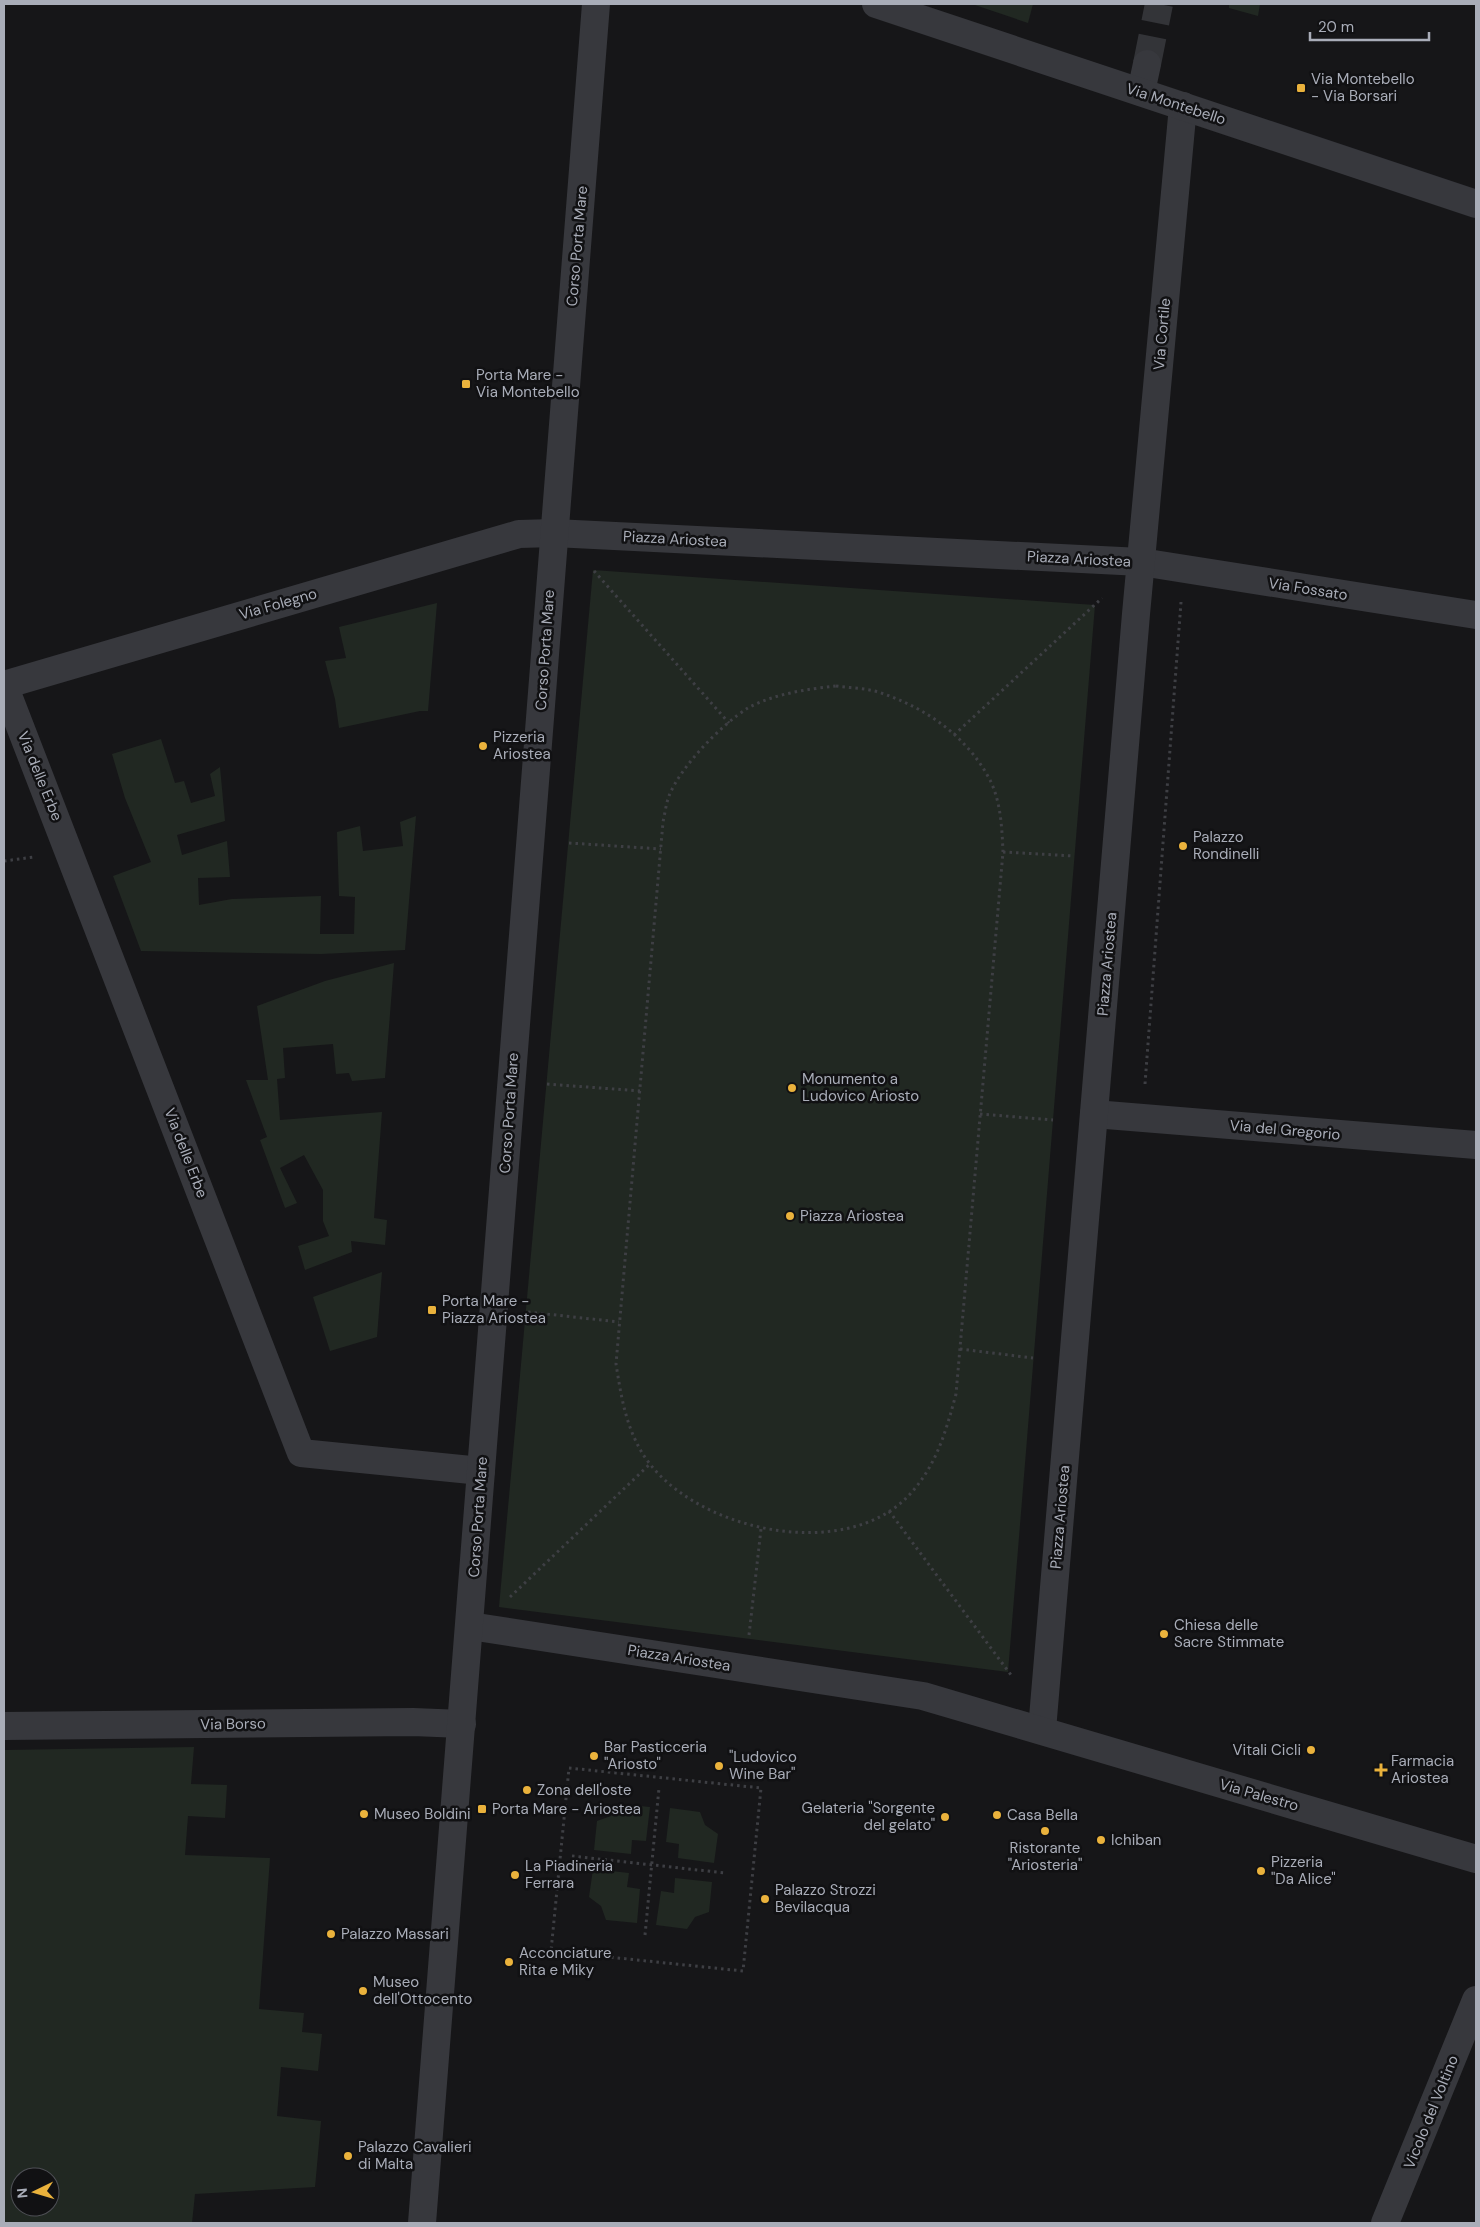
<svg xmlns="http://www.w3.org/2000/svg" width="1480" height="2227" font-family="'DM Sans',sans-serif">
<style>
.green{fill:#212822;fill-rule:evenodd}
.lines{fill:none;stroke-linecap:round;stroke-linejoin:round}
.minor-tunnel{stroke:#333438;stroke-width:28;stroke-dasharray:28 14;stroke-linecap:butt}
.path{stroke:#3e3f44;stroke-width:3;stroke-dasharray:2.5 4;stroke-linecap:butt}
.minor{stroke:#37383d;stroke-width:28}
.tertiary{stroke:#37383d;stroke-width:28}
.poi-dot{fill:#eab23c;stroke:#111113;stroke-width:2}
.labels{text-anchor:middle;dominant-baseline:central;stroke-width:5;stroke-linejoin:round;paint-order:stroke}
.poi-label{font-size:15px;fill:#a9adb8;stroke:#111113;text-anchor:start}
.street-label{font-size:15px;fill:#a9adb8;stroke:#111113}
</style>
<rect width="100%" height="100%" fill="#161618"/>
<g class="green">
<path d="M972,4H1033L1028,23Z"/>
<path d="M1229,4H1260L1258,16L1229,8Z"/>
<path d="M593,570L1095,605L1008,1672L499,1607Z"/>
<path d="M437,603L428,711H420L339,728L335,699L325,661L346,658L339,627Z"/>
<path d="M161,739L175,783L184,781L191,803L215,796L210,774L220,767L225,821L177,835L182,855L227,841L230,877L198,878L199,905L232,899L321,896L320,934H354L355,897L339,896L337,832L360,826L363,851L403,846L400,822L416,816L405,950L321,954L141,951L113,876L151,862L125,798L112,754Z"/>
<path d="M394,963L385,1078L352,1081L349,1073L336,1074L333,1044L283,1048L285,1078L277,1079L280,1120L382,1112L374,1218L387,1220L385,1245L351,1241L352,1252L305,1270L298,1246L329,1236L323,1221V1190L304,1155L280,1168L297,1203L285,1208L260,1140L267,1137L246,1080H268L257,1006L325,981Z"/>
<path d="M382,1272L377,1337L330,1351L313,1297Z"/>
<path d="M194,1747L191,1784L227,1785L225,1818L188,1816L185,1855L270,1858L259,2009L304,2013L302,2032L322,2034L318,2071L281,2067L277,2116L321,2121L315,2187L195,2194L192,2223H4V1750ZM20,2177H50V2207H20Z"/>
<path d="M619,1804L650,1807L646,1841L632,1840L631,1854L594,1850L597,1821L611,1816Z"/>
<path d="M670,1808L700,1812L705,1825L718,1834L714,1863L678,1858L679,1844L666,1842Z"/>
<path d="M593,1869L629,1873L627,1887L640,1889L637,1923L606,1920L601,1906L589,1897Z"/>
<path d="M675,1878L712,1882L709,1912L695,1917L687,1929L656,1925L661,1891L674,1893Z"/>
</g>
<g class="lines">
<path class="minor-tunnel" d="M1147,64L1159,4"/>
<g class="path">
<path d="M594,571L729,723"/>
<path d="M836,686C850,688 865,688 878,692C925,707 967,736 990,780C1001,802 1002,829 1003,852L956,1394C946,1431 937,1464 911,1493C846,1566 687,1530 641,1451C625,1423 621,1395 616,1364L663,822C665,813 666,804 669,796C680,767 722,724 748,708C773,694 808,689 836,686Z"/>
<path d="M954,735L1102,598"/>
<path d="M569,843L661,849"/>
<path d="M1003,852L1074,856"/>
<path d="M4,861L34,857"/>
<path d="M547,1084L640,1091"/>
<path d="M1145,1084L1181,602"/>
<path d="M980,1114L1053,1120"/>
<path d="M528,1312L619,1322"/>
<path d="M960,1349L1033,1358"/>
<path d="M889,1511L1011,1675"/>
<path d="M510,1597L651,1463"/>
<path d="M749,1635L761,1529"/>
<path d="M569,1768L761,1788L743,1971L551,1951Z"/>
<path d="M572,1856L725,1873"/>
<path d="M645,1935L659,1788"/>
</g>
<g class="minor">
<path d="M1141,92L1147,64"/>
<path d="M1094,1114L1476,1145"/>
<path d="M481,1471L301,1453L4,685L519,534L554,533L1141,562L1476,615"/>
<path d="M4,1726L413,1722L462,1724"/>
<path d="M1042,1730L1136,614L1183,106"/>
<path d="M1385,2223L1476,2000"/>
</g>
<g class="tertiary">
<path d="M876,4L1476,204"/>
<path d="M470,1626L923,1696L1476,1859"/>
<path d="M422,2223L596,4"/>
</g>
</g>
<g class="poi-dot">
<rect x="1296" y="83" width="10" height="10" rx="2.5"/>
<rect x="461" y="379" width="10" height="10" rx="2.5"/>
<circle cx="483" cy="746" r="5"/>
<circle cx="1183" cy="846" r="5"/>
<circle cx="792" cy="1088" r="5"/>
<circle cx="790" cy="1216" r="5"/>
<rect x="427" y="1305" width="10" height="10" rx="2.5"/>
<circle cx="1164" cy="1634" r="5"/>
<circle cx="1311" cy="1750" r="5"/>
<circle cx="594" cy="1756" r="5"/>
<circle cx="719" cy="1766" r="5"/>
<path d="M1378.5 1762.5h5v5h5v5h-5v5h-5v-5h-5v-5h5z"/>
<circle cx="527" cy="1790" r="5"/>
<rect x="477" y="1804" width="10" height="10" rx="2.5"/>
<circle cx="364" cy="1814" r="5"/>
<circle cx="997" cy="1815" r="5"/>
<circle cx="945" cy="1817" r="5"/>
<circle cx="1045" cy="1831" r="5"/>
<circle cx="1101" cy="1840" r="5"/>
<circle cx="1261" cy="1871" r="5"/>
<circle cx="515" cy="1875" r="5"/>
<circle cx="765" cy="1899" r="5"/>
<circle cx="331" cy="1934" r="5"/>
<circle cx="509" cy="1962" r="5"/>
<circle cx="363" cy="1991" r="5"/>
<circle cx="348" cy="2156" r="5"/>
</g>
<g class="labels">
<g class="poi-label">
<text x="1311" y="79">Via Montebello<tspan x="1311" dy="17">- Via Borsari</tspan></text>
<text x="476" y="375">Porta Mare -<tspan x="476" dy="17">Via Montebello</tspan></text>
<text x="493" y="737">Pizzeria<tspan x="493" dy="17">Ariostea</tspan></text>
<text x="1193" y="837">Palazzo<tspan x="1193" dy="17">Rondinelli</tspan></text>
<text x="802" y="1079">Monumento a<tspan x="802" dy="17">Ludovico Ariosto</tspan></text>
<text x="800" y="1216">Piazza Ariostea</text>
<text x="442" y="1301">Porta Mare -<tspan x="442" dy="17">Piazza Ariostea</tspan></text>
<text x="1174" y="1625">Chiesa delle<tspan x="1174" dy="17">Sacre Stimmate</tspan></text>
<text x="604" y="1747">Bar Pasticceria<tspan x="604" dy="17">"Ariosto"</tspan></text>
<text x="1301" y="1750" text-anchor="end">Vitali Cicli</text>
<text x="729" y="1757">"Ludovico<tspan x="729" dy="17">Wine Bar"</tspan></text>
<text x="1391" y="1761">Farmacia<tspan x="1391" dy="17">Ariostea</tspan></text>
<text x="537" y="1790">Zona dell'oste</text>
<text x="935" y="1808" text-anchor="end">Gelateria "Sorgente<tspan x="935" dy="17">del gelato"</tspan></text>
<text x="492" y="1809">Porta Mare - Ariostea</text>
<text x="374" y="1814">Museo Boldini</text>
<text x="1007" y="1815">Casa Bella</text>
<text x="1111" y="1840">Ichiban</text>
<text x="1045" y="1848" text-anchor="middle">Ristorante<tspan x="1045" dy="17">"Ariosteria"</tspan></text>
<text x="1271" y="1862">Pizzeria<tspan x="1271" dy="17">"Da Alice"</tspan></text>
<text x="525" y="1866">La Piadineria<tspan x="525" dy="17">Ferrara</tspan></text>
<text x="775" y="1890">Palazzo Strozzi<tspan x="775" dy="17">Bevilacqua</tspan></text>
<text x="341" y="1934">Palazzo Massari</text>
<text x="519" y="1953">Acconciature<tspan x="519" dy="17">Rita e Miky</tspan></text>
<text x="373" y="1982">Museo<tspan x="373" dy="17">dell'Ottocento</tspan></text>
<text x="358" y="2147">Palazzo Cavalieri<tspan x="358" dy="17">di Malta</tspan></text>
</g>
<g class="street-label">
<text transform="translate(1176 104) rotate(18)">Via Montebello</text>
<text transform="translate(577 246) rotate(-85)">Corso Porta Mare</text>
<text transform="translate(1162 334) rotate(-85)">Via Cortile</text>
<text transform="translate(675 539) rotate(3)">Piazza Ariostea</text>
<text transform="translate(1079 559) rotate(3)">Piazza Ariostea</text>
<text transform="translate(1308 589) rotate(9)">Via Fossato</text>
<text transform="translate(278 604) rotate(-16)">Via Folegno</text>
<text transform="translate(545 650) rotate(-86)">Corso Porta Mare</text>
<text transform="translate(40 776) rotate(68)">Via delle Erbe</text>
<text transform="translate(1107 964) rotate(-85)">Piazza Ariostea</text>
<text transform="translate(509 1113) rotate(-86)">Corso Porta Mare</text>
<text transform="translate(1285 1130) rotate(5)">Via del Gregorio</text>
<text transform="translate(186 1153) rotate(69)">Via delle Erbe</text>
<text transform="translate(478 1517) rotate(-86)">Corso Porta Mare</text>
<text transform="translate(1060 1517) rotate(-85)">Piazza Ariostea</text>
<text transform="translate(679 1658) rotate(9)">Piazza Ariostea</text>
<text transform="translate(233 1724) rotate(-1)">Via Borso</text>
<text transform="translate(1259 1795) rotate(16)">Via Palestro</text>
<text transform="translate(1431 2112) rotate(-68)">Vicolo del Voltino</text>
</g>
</g>
<rect width="1480" height="2227" fill="none" stroke="#a9adb8" stroke-width="10"/>
<g transform="translate(35 2192) rotate(265)"><circle r="24" fill="#111113" stroke="#4e4f55"/>
<path d="M0-4L9 19L0 12L-9 19Z" fill="#eab23c"/>
<text y="-8" font-size="14" font-weight="bold" text-anchor="middle" fill="#a9adb8">N</text>
</g>
<path d="M1310 32v8h119v-8" fill="none" stroke="#a9adb8" stroke-width="2.5"/>
<text x="1318" y="32" font-size="15" fill="#a9adb8" stroke="#111113" stroke-width="4" paint-order="stroke">20 m</text>
</svg>
